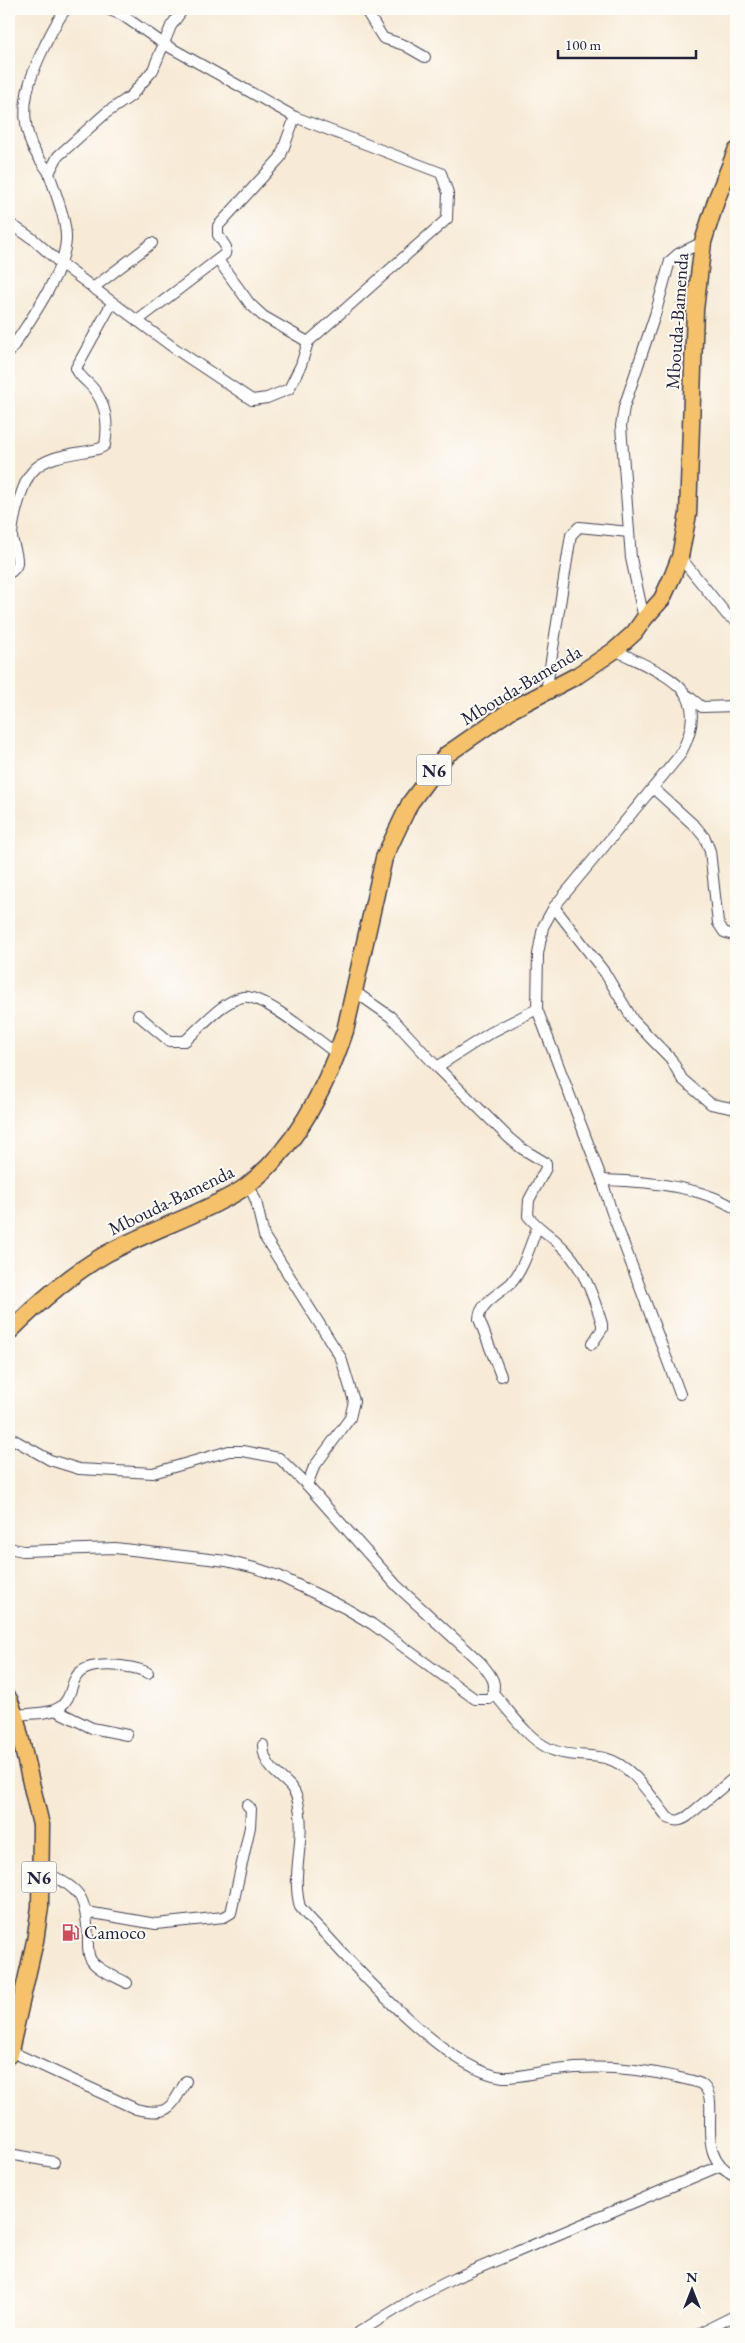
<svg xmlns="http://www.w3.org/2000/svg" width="745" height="2343" font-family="'EB Garamond',serif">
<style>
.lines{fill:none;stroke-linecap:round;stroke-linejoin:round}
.minor-casing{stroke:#424052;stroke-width:12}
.trunk-casing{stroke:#424052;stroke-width:19}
.minor{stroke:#fff;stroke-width:10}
.trunk{stroke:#f5c16b;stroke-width:16}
.labels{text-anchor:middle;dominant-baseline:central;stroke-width:4;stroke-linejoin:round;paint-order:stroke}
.shield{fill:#fdfcf7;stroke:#646373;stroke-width:1}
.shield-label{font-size:18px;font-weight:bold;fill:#22223b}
.street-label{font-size:19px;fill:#22223b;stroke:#fdfcf7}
.poi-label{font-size:19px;fill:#22223b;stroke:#fdfcf7;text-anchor:start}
</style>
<rect width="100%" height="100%" fill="#fdfcf7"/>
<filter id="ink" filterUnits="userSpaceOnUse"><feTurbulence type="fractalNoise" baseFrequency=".02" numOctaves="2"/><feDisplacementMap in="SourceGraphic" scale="10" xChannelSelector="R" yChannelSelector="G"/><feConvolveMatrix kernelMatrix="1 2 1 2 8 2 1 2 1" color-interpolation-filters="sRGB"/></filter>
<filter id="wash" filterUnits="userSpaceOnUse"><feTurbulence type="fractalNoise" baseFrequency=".0096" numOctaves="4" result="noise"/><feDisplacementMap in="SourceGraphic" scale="20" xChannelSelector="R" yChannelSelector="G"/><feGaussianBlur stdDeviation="1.12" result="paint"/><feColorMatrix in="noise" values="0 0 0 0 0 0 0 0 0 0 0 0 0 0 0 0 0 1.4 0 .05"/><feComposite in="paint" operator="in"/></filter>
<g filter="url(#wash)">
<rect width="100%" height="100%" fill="#f7ead6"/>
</g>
<g filter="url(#ink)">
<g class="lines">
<defs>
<g id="minor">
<path d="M365,9L383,38L404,45L425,57"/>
<path d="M49,173C43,163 33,152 30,141C18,106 30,76 45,45C51,33 57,20 66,9"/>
<path d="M9,223L33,239L60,263L174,348L252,400L267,398L289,389L301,365L308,342L447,219L448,193L441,173L295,117L164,44L122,15L107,9"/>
<path d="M218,260L250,304L263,316L308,342"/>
<path d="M93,288L152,243"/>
<path d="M137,321L225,254L226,247L218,235V226L280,158L295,117"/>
<path d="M9,353C27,324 64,275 66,240C67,221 55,192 49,173L58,156L106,113L131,96L153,70L171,26L183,9"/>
<path d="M680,557L727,615L736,621"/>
<path d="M11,572C14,569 17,567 17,563C18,555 13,545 12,537C12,522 22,483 32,472C49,450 99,454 105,445C109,422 106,400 88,383C83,378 79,376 76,368L112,303"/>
<path d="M644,619L631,558L621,426L624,407L655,315L670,261L678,254L703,242"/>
<path d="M615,650C665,676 716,688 680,755L554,907L543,927L538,954L537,1009L602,1180C643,1181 702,1186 736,1209"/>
<path d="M546,692L571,535L579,527L629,532"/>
<path d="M688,696L702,707L736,706"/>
<path d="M653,788L696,827L705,838L710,851L718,923L724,932L736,936"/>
<path d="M554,907L605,973L633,1020L671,1059L682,1079L711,1104L736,1109"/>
<path d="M354,991L391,1017L437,1067L509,1138L521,1148L546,1163V1168L529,1200L528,1216C537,1227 547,1233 557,1242C582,1263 593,1294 602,1324V1329L592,1344"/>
<path d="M138,1015L169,1041H185C201,1027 222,1001 243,997C262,993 320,1042 337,1054"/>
<path d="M437,1067L490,1033L537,1009"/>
<path d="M602,1180L611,1210L680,1394"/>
<path d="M249,1185L256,1201L264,1236L341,1358L354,1401L350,1418L314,1467L307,1485"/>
<path d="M501,1376L479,1319C479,1303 501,1293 512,1282C524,1268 530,1245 537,1228"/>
<path d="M9,1437L50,1460L79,1469L153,1473L229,1451H243L279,1458L307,1485L397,1586L481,1663C491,1675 500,1685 489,1699H475L372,1624L345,1608L279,1576L255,1568L226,1561L115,1548L23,1551L9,1548"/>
<path d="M494,1694C510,1711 526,1737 548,1748C565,1757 586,1754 605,1758C633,1765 651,1797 668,1818C676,1822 681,1821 688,1816L736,1776"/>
<path d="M55,1710L92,1728L127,1735"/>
<path d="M15,1715C28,1713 50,1715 60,1707C71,1699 70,1687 76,1677C86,1659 133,1665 148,1673"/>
<path d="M263,1745C264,1775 291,1777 297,1798C308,1837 290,1871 300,1907C308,1917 317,1926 326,1935C361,1974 450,2072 503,2077C522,2078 538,2071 556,2070C596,2065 636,2068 676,2077C684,2079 694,2080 701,2084C725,2099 689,2155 736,2176"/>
<path d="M39,1868C79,1891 85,1889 88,1937C88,1944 87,1954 91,1960C97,1970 117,1977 127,1983"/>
<path d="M87,1912L156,1924L224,1917L231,1913L250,1827L251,1809L247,1805"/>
<path d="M10,2051L136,2109C168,2117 171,2108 186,2081"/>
<path d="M9,2154L54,2162"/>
<path d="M356,2334L413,2299L455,2278L720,2166"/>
<path d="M698,2334L736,2315"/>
</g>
<g id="trunk">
<path d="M9,1332C38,1303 69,1275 106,1254C141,1235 181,1221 217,1203C228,1197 240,1192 249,1184C297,1146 326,1088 345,1031L384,858L410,803L446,755L511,710L578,675L615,650L634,633L644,619L662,599L673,575L680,557L688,514L695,310L703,242L717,198L736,151"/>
<path d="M9,1699L15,1715L41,1825L40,1907L35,1941L9,2055"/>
</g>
</defs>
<use href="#minor" class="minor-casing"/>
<use href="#trunk" class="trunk-casing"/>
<use href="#minor" class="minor"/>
<use href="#trunk" class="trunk"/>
</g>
</g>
<defs>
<symbol id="fuel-bare" viewBox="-9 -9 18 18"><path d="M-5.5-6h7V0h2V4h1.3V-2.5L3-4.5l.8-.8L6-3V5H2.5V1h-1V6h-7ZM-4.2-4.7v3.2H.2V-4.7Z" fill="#d1495b" stroke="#fdfcf7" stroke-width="2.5" paint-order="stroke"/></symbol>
</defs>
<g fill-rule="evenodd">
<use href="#fuel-bare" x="58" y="1920" width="25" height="25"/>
</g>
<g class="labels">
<g class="shield">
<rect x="416.5" y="754.5" width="35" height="31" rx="4"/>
<rect x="21.5" y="1861.5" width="35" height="31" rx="4"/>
</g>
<g class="shield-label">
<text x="434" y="770">N6</text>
<text x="39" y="1877">N6</text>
</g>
<g class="street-label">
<text transform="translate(677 321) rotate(-86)">Mbouda-Bamenda</text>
<text transform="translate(521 685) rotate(-31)">Mbouda-Bamenda</text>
<text transform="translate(171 1200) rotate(-26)">Mbouda-Bamenda</text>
</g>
<g class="poi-label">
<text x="84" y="1932">Camoco</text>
</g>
</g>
<rect width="745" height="2343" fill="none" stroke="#fdfcf7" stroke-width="30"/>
<g transform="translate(692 2290)" stroke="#fdfcf7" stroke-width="4" paint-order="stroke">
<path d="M0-4L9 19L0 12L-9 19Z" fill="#22223b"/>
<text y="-8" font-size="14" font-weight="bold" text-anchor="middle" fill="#22223b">N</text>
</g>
<path d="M558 50v8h138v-8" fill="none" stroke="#22223b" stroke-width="2.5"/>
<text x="565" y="50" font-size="15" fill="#22223b" stroke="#fdfcf7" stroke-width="4" paint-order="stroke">100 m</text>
</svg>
